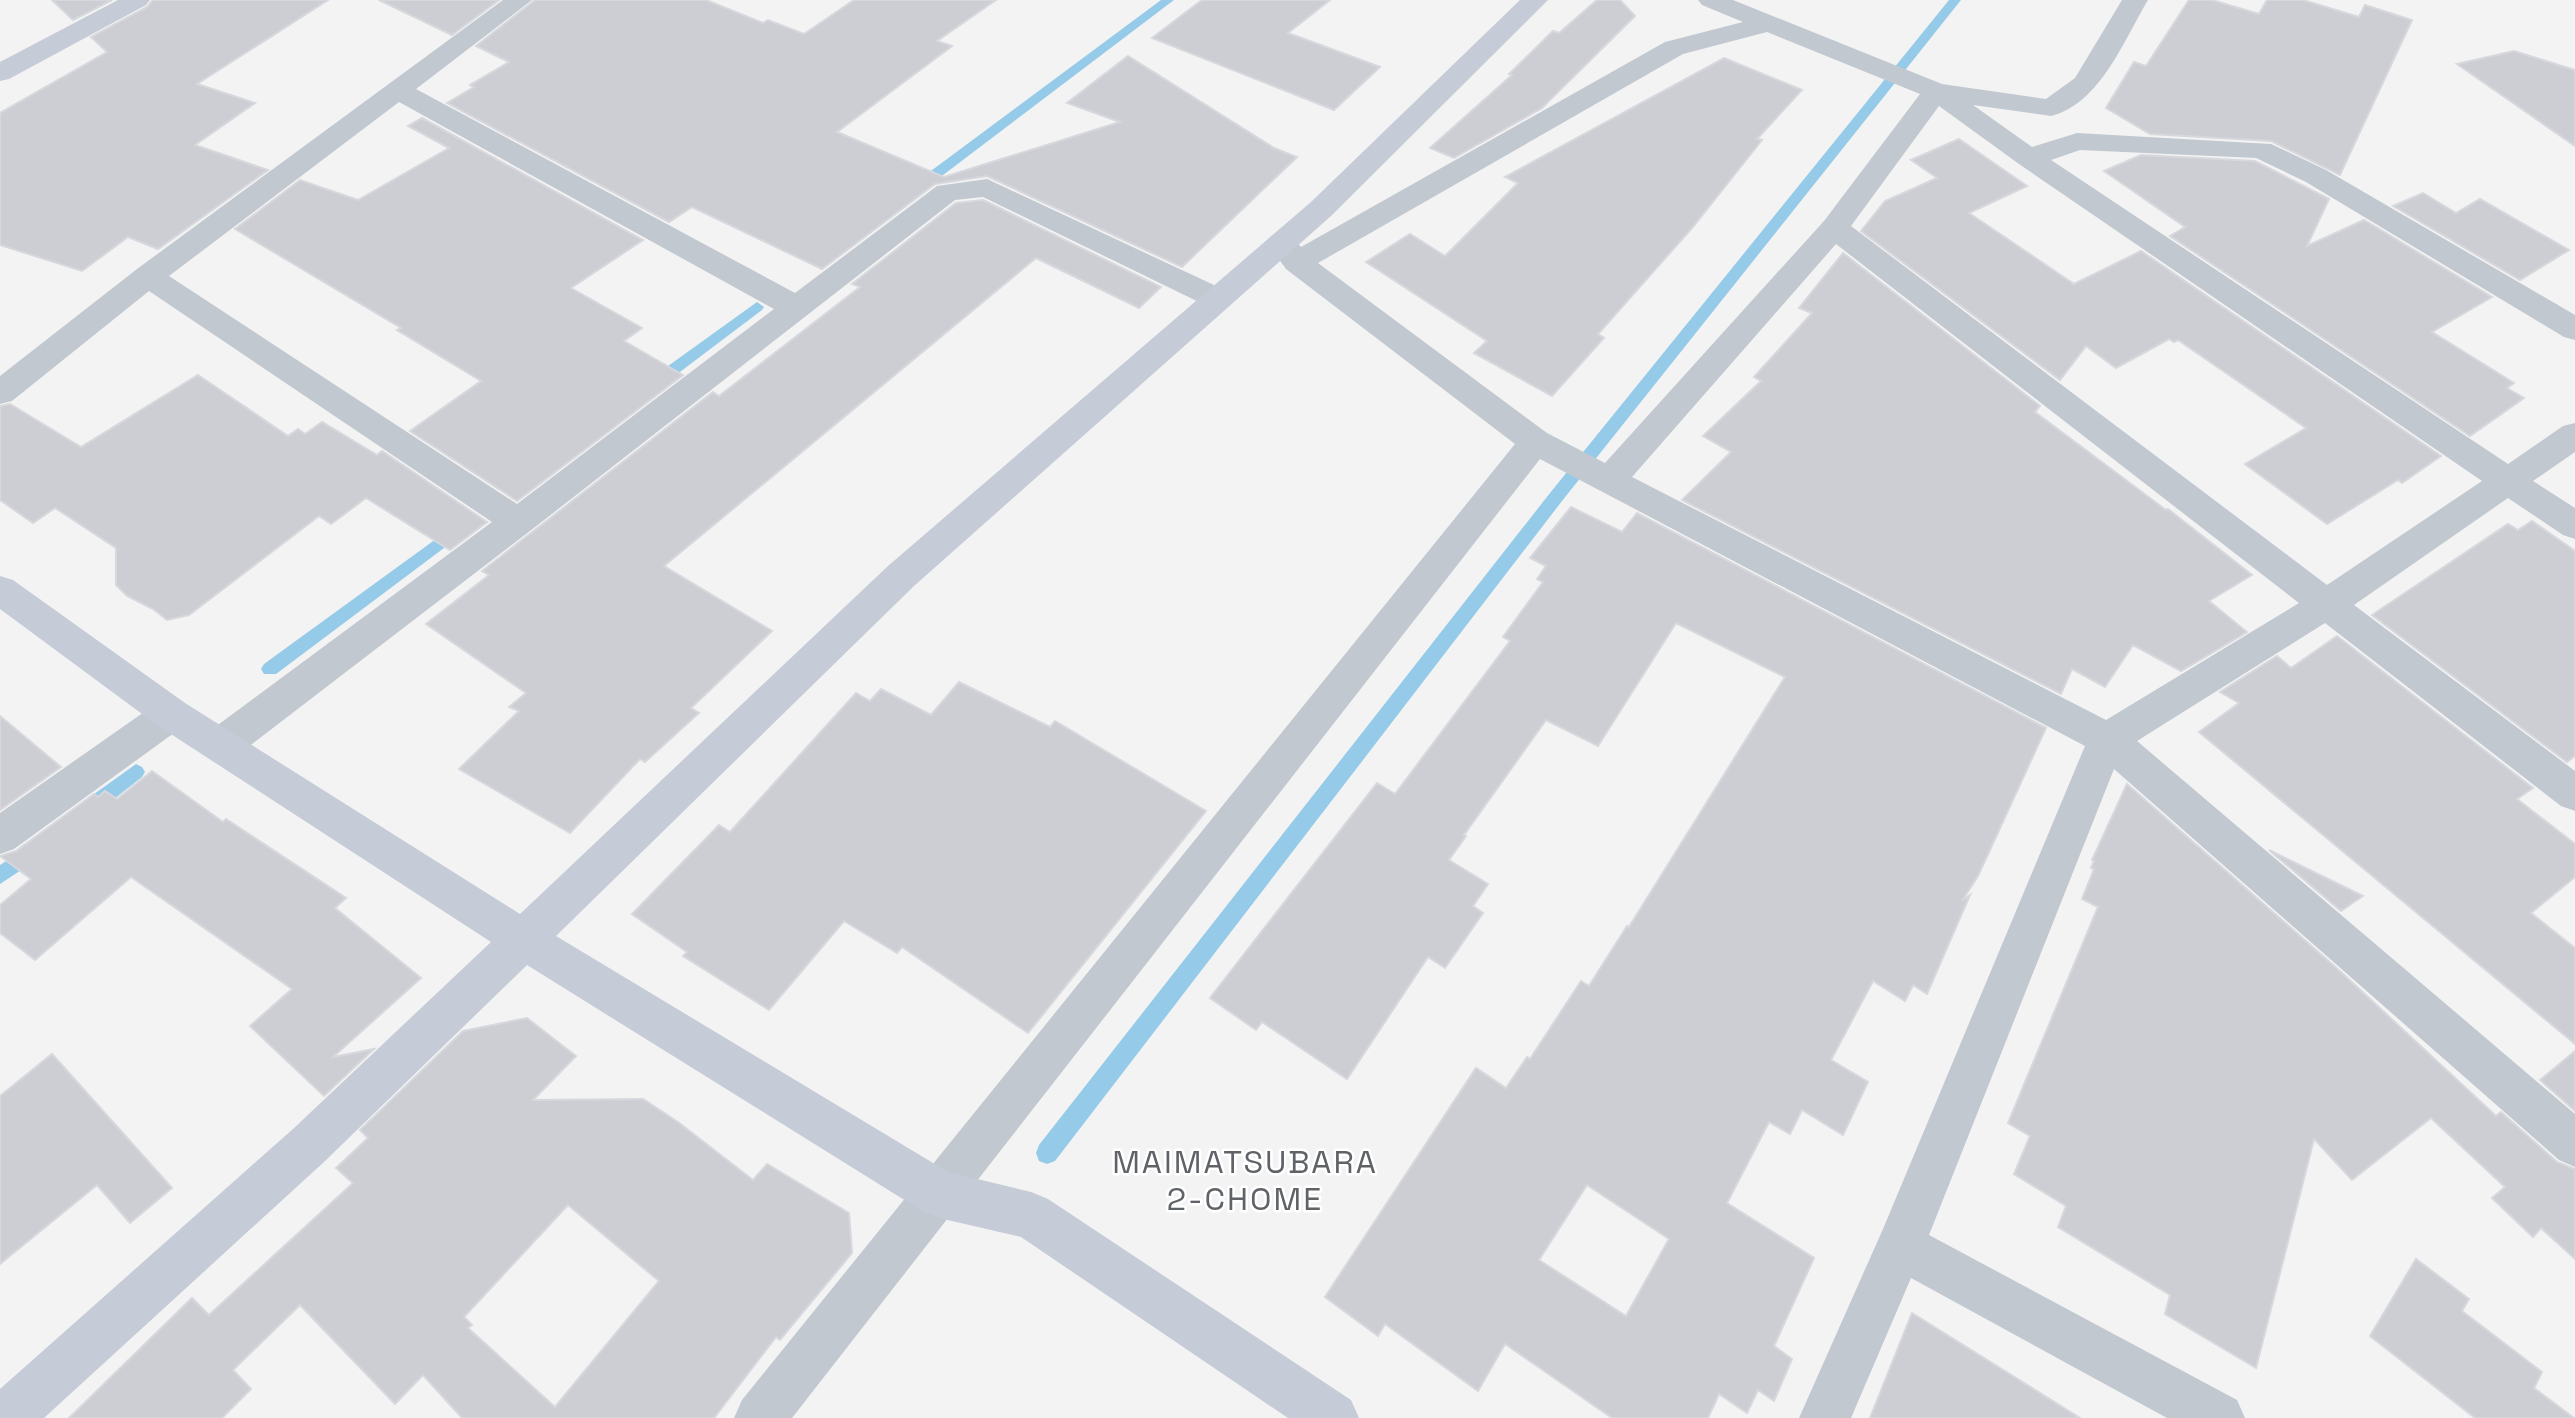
<svg xmlns="http://www.w3.org/2000/svg" width="2575" height="1418" font-family="'Space Grotesk',sans-serif">
<style>
.lines{fill:none;stroke-linecap:round;stroke-linejoin:round}
.stream{fill:#95cbe8;fill-rule:evenodd}
.building{fill:#cdced4;stroke:#d7d8dd;stroke-width:2;fill-rule:evenodd}
.street{fill:#c1c8d0;fill-rule:evenodd}
.secondary{fill:#c5cbd7;fill-rule:evenodd}
.labels{text-anchor:middle;dominant-baseline:central;stroke-width:5;stroke-linejoin:round;paint-order:stroke}
.near-neighbourhood-label{font-size:32px;letter-spacing:2px;fill:#5f6267;stroke:#fff}
</style>
<rect width="100%" height="100%" fill="#f4f3f3"/>
<g class="lines">
<g class="stream">
<path d="M1161,0H1174L922,191H912V185Z"/>
<path d="M1949,0H1961L1562,501L1055,1161L1047,1164L1039,1161L1036,1153L1039,1145L1550,493Z"/>
<path d="M757,302L764,307L762,310L660,387H650L648,383L650,379Z"/>
<path d="M458,523L464,525L466,529L464,533L276,674H264L261,669L264,664Z"/>
<path d="M136,764L142,767L145,772L142,777L95,814L89,816L83,814L80,808L83,802Z"/>
<path d="M31,845L38,847L40,853L38,859L0,884V865Z"/>
</g>
</g>
<g class="building">
<path d="M52,0H112L73,20Z"/>
<path d="M153,0H328L197,84L255,103L195,145L268,170L158,249L128,237L82,271L0,245V113L107,52L91,37L147,7Z"/>
<path d="M379,0H499L452,35Z"/>
<path d="M535,0H706L763,23L768,20L804,34L854,0H996L937,41L952,46L837,132L944,177L1120,122L1067,103L1128,56L1274,148L1297,157L1182,267L987,176L935,184L822,269L692,207L669,222L447,103L474,87L470,85L509,62L476,46Z"/>
<path d="M1202,0H1330L1288,33L1380,67L1334,110L1152,38Z"/>
<path d="M1597,0H1620L1635,16L1542,108L1454,158L1430,148L1512,75L1509,74L1553,31L1559,33Z"/>
<path d="M2189,0H2212L2259,14L2267,0H2303L2359,17L2365,5L2412,20L2340,175L2271,141L2150,134L2106,108L2134,62L2146,66Z"/>
<path d="M2514,51L2575,70V146L2457,64Z"/>
<path d="M1724,58L1802,90L1757,139L1762,140L1692,228L1598,334L1604,338L1552,396L1474,353L1487,341L1366,262L1410,234L1445,256L1518,183L1505,177Z"/>
<path d="M422,118L643,240L571,288L642,328L624,341L683,375L517,501L410,431L481,381L397,330L401,328L235,229L300,180L358,200L449,148L408,126Z"/>
<path d="M1959,139L2027,186L1969,213L2074,284L2141,251L2441,456L2402,483L2398,480L2327,524L2245,464L2306,428L2178,340L2174,342L2169,339L2116,368L2086,346L2060,380L1861,231L1885,201L1937,178L1911,160Z"/>
<path d="M2141,155L2255,161L2329,199L2307,246L2364,220L2492,297L2432,332L2514,383L2507,388L2524,398L2470,436L2170,236L2185,227L2104,171Z"/>
<path d="M2423,193L2456,213L2480,199L2569,250L2520,280L2393,206Z"/>
<path d="M983,200L1161,287L1139,308L1036,258L664,566L772,631L691,708L699,713L645,762L640,759L570,833L459,769L519,711L509,707L526,693L426,624L489,575L482,571L713,392L719,396L860,287L852,284L956,203Z"/>
<path d="M1843,253L2040,406L2035,412L2166,510L2168,509L2252,575L2209,601L2247,632L2181,671L2133,645L2105,687L2072,669L2061,694L1682,500L1731,452L1703,436L1761,381L1754,377L1812,313L1799,308Z"/>
<path d="M198,375L288,436L298,429L305,434L322,422L377,455L382,451L487,522L450,550L366,498L331,524L319,516L189,615L167,620L153,609L127,596L116,585V548L55,508L33,523L0,500V406L10,404L81,447Z"/>
<path d="M1571,507L1622,532L1637,513L2046,728L1978,876L1962,901L1970,895L1927,994L1913,985L1905,1001L1873,981L1831,1060L1868,1082L1843,1135L1802,1110L1790,1134L1769,1122L1727,1203L1814,1258L1774,1346L1792,1359L1774,1401L1758,1390L1747,1413L1719,1394L1708,1418H1612L1505,1344L1478,1391L1385,1324L1378,1336L1325,1297L1476,1068L1506,1088L1527,1057L1530,1059L1581,981L1589,986L1627,926L1629,927L1785,677L1676,623L1598,746L1546,720L1464,835L1466,836L1449,860L1488,884L1473,906L1483,913L1445,968L1428,957L1347,1079L1262,1022L1256,1030L1210,998L1377,783L1395,794L1510,641L1503,637L1543,582L1537,579L1546,566L1530,558ZM1587,1185L1669,1239L1626,1316L1539,1260Z"/>
<path d="M2532,521L2575,551V756L2567,762L2372,615L2508,524L2518,530Z"/>
<path d="M2337,636L2533,788L2517,799L2575,844V877L2531,913L2575,948V1044L2199,732L2239,703L2220,692L2277,656L2291,668Z"/>
<path d="M959,682L1050,727L1055,721L1206,811L1028,1033L902,947L897,953L844,921L769,1010L683,956L687,952L632,914L719,825L730,832L856,693L870,701L881,689L931,715Z"/>
<path d="M0,716L61,767L0,810Z"/>
<path d="M152,771L223,822L226,819L346,898L335,908L421,978L333,1057L374,1049L324,1096L250,1026L292,989L131,877L35,960L0,933V905L31,879L0,856L16,851L94,794L98,797L105,791L117,799Z"/>
<path d="M2127,784L2341,972L2496,1116L2501,1112L2557,1162L2575,1169V1259L2541,1228L2533,1237L2492,1198L2505,1187L2431,1118L2352,1180L2314,1139L2256,1368L2165,1314L2170,1295L2058,1227L2066,1206L2014,1174L2030,1136L2008,1123L2098,907L2082,899L2094,869L2091,868L2094,861L2092,860Z"/>
<path d="M2269,850L2363,896L2341,911Z"/>
<path d="M527,1018L576,1056L533,1100L643,1099L678,1122L753,1180L767,1164L849,1213L852,1253L780,1340L776,1337L714,1418H462L423,1375L395,1404L300,1305L233,1370L251,1389L222,1418H69L192,1298L209,1315L353,1183L336,1168L368,1138L360,1130L463,1031ZM568,1205L659,1281L555,1407L468,1328L472,1325L464,1317Z"/>
<path d="M2575,1051V1111L2540,1080Z"/>
<path d="M52,1054L172,1188L130,1223L97,1185L0,1264V1096Z"/>
<path d="M2416,1259L2469,1299L2462,1311L2542,1372L2534,1388L2574,1418H2475L2370,1336Z"/>
<path d="M1912,1313L2080,1418H1870Z"/>
</g>
<g class="lines">
<g class="street">
<path d="M503,0H532L416,89L795,293L937,186L987,179L1229,292L1233,299L1229,306L1218,309L1207,306L983,197L955,200L530,531L235,757L221,762L207,757L201,745L207,733L492,522L149,291L12,401L0,404V376L137,269ZM399,102L774,309L517,504L169,276Z"/>
<path d="M1698,0H1733L1942,84L2046,99L2075,78L2122,0H2148C2124,40 2100,104 2051,116L1973,105L2032,147L2077,133L2271,144L2326,170L2575,315V340L2564,337L2306,182L2256,158L2080,150L2051,160L2508,464L2563,426L2575,423V452L2533,481L2575,508V539L2563,535L2508,498L2354,605L2575,771V811L2561,806L2325,623L2137,741L2575,1114V1167L2559,1160L2114,769L1929,1235L2237,1400L2245,1418H2167L1911,1278L1851,1418H1799L1883,1229L2085,746L1540,459L792,1418H734L742,1400L1515,444L1286,269L1267,243L1271,236C1286,232 1292,235 1301,247L1665,42L1743,22L1702,5ZM1767,32L1920,94L1824,221L1605,463L1547,433L1318,263L1683,54ZM1939,106L2019,164L2482,481L2327,585L1851,226ZM1836,244L2299,603L2106,720L1632,477Z"/>
<path d="M171,698L185,703L190,714L185,725L14,849L0,854V813L157,703Z"/>
</g>
<g class="secondary">
<path d="M118,0H150L146,5L9,79L0,81V62Z"/>
<path d="M1520,0H1548L1331,216L914,586L556,936L948,1172L1031,1192L1048,1199L1351,1400L1359,1418H1288L1021,1237L939,1218L922,1211L527,965L325,1161L44,1418H0V1389L293,1129L491,942L157,725L0,609V576L13,580L185,703L520,914L888,566L1311,202Z"/>
</g>
</g>
<g class="labels">
<g class="near-neighbourhood-label">
<text x="1245" y="1162">MAIMATSUBARA<tspan x="1245" dy="37">2-CHOME</tspan></text>
</g>
</g>
</svg>
